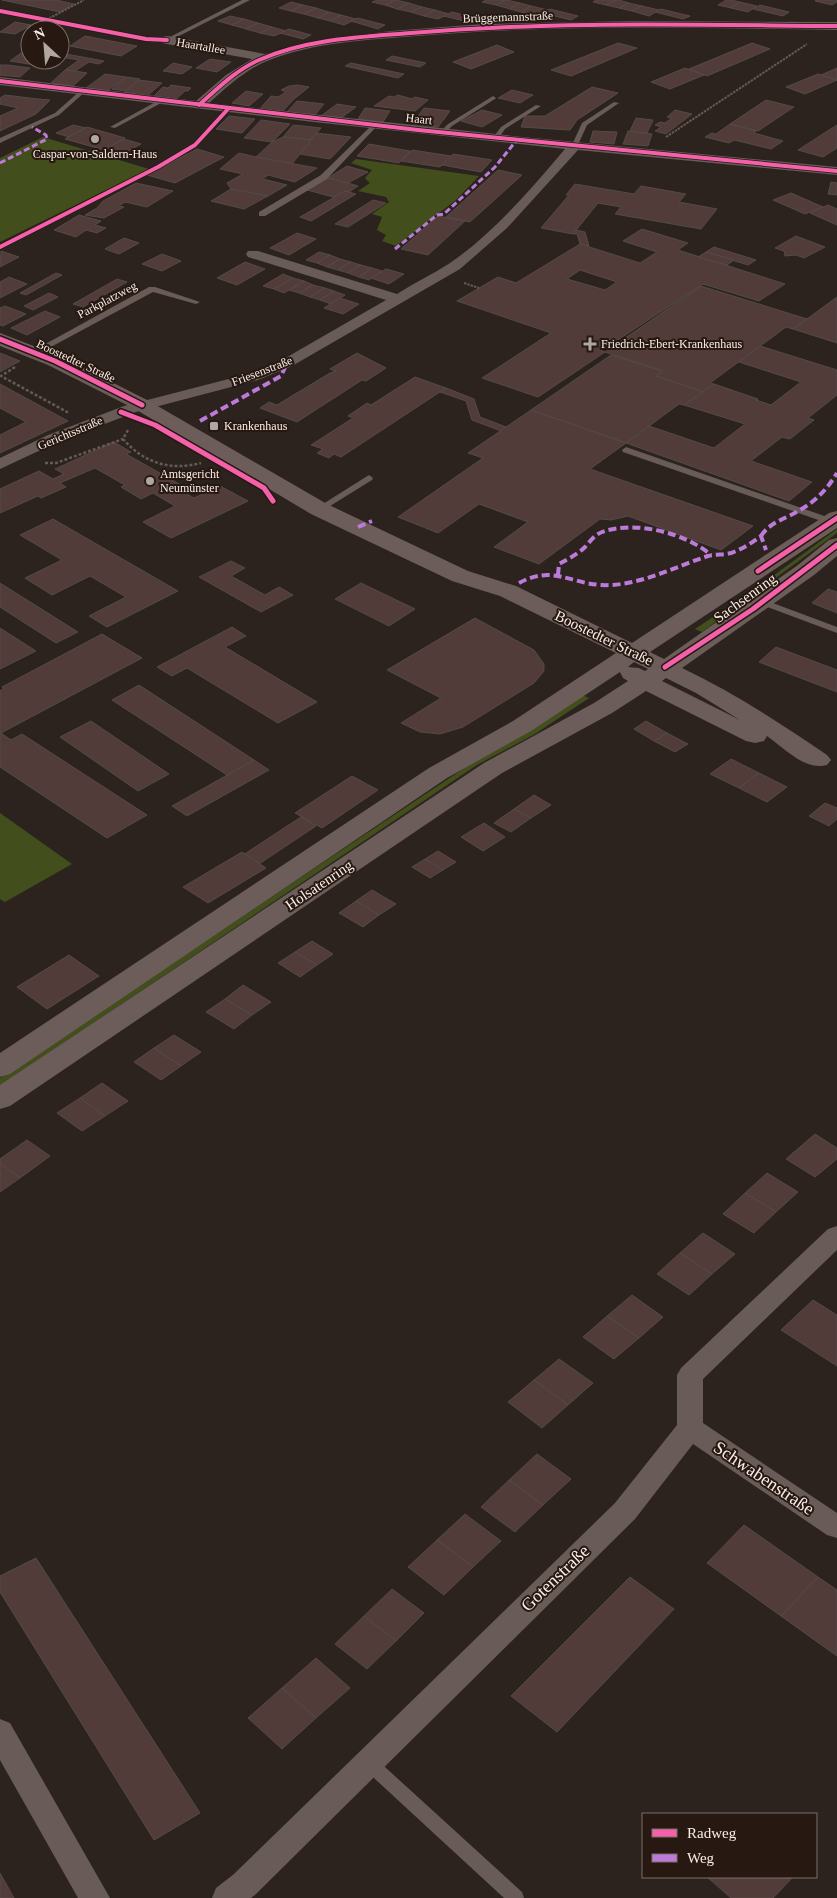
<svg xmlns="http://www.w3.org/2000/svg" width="837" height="1898" font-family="Georgia,serif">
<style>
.green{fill:#424e1c}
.building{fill:#523c3a;stroke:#534b48;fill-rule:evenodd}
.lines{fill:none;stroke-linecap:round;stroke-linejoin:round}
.path-far1{stroke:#635955;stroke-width:2;stroke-dasharray:2.5 1;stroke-linecap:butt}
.path{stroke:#635955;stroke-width:2.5;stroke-dasharray:3 2;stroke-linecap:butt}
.lane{fill:#685b58;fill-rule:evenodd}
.street{fill:#685b58;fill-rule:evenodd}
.secondary{fill:#6c5d5a;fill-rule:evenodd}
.quiet-far1{stroke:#bd7bd9;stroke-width:3;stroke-dasharray:6 3;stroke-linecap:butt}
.quiet{stroke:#bd7bd9;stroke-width:4;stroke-dasharray:8 4;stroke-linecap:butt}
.cycleway-far1-casing{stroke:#271811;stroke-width:5.5}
.cycleway-casing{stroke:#271811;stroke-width:8}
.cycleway-far1{stroke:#f560ab;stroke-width:4}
.cycleway{stroke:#f560ab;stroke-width:5}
.poi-dot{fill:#b1a7a2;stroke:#271811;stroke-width:2}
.labels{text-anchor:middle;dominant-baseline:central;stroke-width:4;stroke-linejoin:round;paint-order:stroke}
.far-street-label{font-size:12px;fill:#f8eee8;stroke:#271811}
.far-poi-label{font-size:12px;fill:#f8eee8;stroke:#271811;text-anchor:start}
.street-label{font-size:15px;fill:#f8eee8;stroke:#271811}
.near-street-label{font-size:18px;fill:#f8eee8;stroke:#271811}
</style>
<rect width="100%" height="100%" fill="#2c231f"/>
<g class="green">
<path d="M43,137L149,169L0,242V158Z"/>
<path d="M356,159L479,176L456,200L396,246L382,241L386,235L377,230L382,217L372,214L389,202L386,197L358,191L370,183L365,178L372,170L351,163Z"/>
<path d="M837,529V533L702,632L695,629L755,589Z"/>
<path d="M582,695L589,698L535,734L477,765L0,1086V1078L469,765Z"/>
<path d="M0,813L72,864L5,902L0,899Z"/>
</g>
<g class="building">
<path d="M2,0H56L74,4L60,12Z"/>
<path d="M377,0H395L385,5L372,2Z"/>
<path d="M395,0H396L409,3L397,9L385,5Z"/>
<path d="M486,0H506L496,5L482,2Z"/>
<path d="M506,0H507L520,3L510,9L496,5Z"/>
<path d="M596,0H616L606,5L593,2Z"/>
<path d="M616,0H619L629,3L619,8L606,5Z"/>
<path d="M726,0H731L740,2L731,8L718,5Z"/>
<path d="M816,0H837V2L832,5L815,1Z"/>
<path d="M291,2L303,5L291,11L279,8Z"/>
<path d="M740,2L757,6L748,12L731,8Z"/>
<path d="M409,3L422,7L411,12L397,9Z"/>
<path d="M520,3L531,6L521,12L510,9Z"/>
<path d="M629,3L642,6L632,11L619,8Z"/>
<path d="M303,5L316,8L304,14L291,11Z"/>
<path d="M760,5L789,12L783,16L753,9Z"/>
<path d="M531,6L548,10L537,16L521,12Z"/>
<path d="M642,6L659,10L649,16L632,11Z"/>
<path d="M422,7L435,10L424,16L411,12Z"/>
<path d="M316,8L329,12L318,18L304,14Z"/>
<path d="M550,9L578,16L571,20L543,13Z"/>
<path d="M661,9L690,16L683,19L655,12Z"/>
<path d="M435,10L449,14L438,19L424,16Z"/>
<path d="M329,12L341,15L330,21L318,18Z"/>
<path d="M452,12L479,19L472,23L444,16Z"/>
<path d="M341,15L356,19L344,25L330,21Z"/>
<path d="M230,16L244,19L232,25L218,21Z"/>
<path d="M358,18L385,25L378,29L351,21Z"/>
<path d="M244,19L258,23L246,29L232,25Z"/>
<path d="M15,22L31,25L15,34L0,32Z"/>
<path d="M258,23L272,27L260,33L246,29Z"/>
<path d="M272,27L286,31L274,36L260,33Z"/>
<path d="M289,29L311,35L303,39L280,33Z"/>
<path d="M85,36L137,46L121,56L70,46Z"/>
<path d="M618,43L637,48L571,76L551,70Z"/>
<path d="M752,43L770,49L707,76L689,69Z"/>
<path d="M497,45L514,52L471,69L453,62Z"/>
<path d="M21,53L30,54V60H42L35,65L10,61Z"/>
<path d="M66,54L104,61L99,64L89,62L75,71L65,70L79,60L61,57Z"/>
<path d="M392,56L426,63L420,67L386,60Z"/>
<path d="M210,59L231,62L217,72L196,68Z"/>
<path d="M173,63L192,67L182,74L163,71Z"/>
<path d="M351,63L404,74L398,78L345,66Z"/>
<path d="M0,65H8L30,68L20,77L0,75Z"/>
<path d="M685,68L704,75L670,89L651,82Z"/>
<path d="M837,68V80L821,75Z"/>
<path d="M65,70L75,71L87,73L73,86L51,83Z"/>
<path d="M105,74L126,77L107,91L86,88Z"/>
<path d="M818,74L837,80L805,94L786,87Z"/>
<path d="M127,77L140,79L126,91L112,89Z"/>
<path d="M139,80L162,83L147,96L125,92Z"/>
<path d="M171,85L191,88L188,91H185L176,99L154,96L163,87L168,88Z"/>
<path d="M298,85L309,87L294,99L282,112L259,110L271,96L278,97L286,92L281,90L289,86Z"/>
<path d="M592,87L618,93L577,120L570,130L521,127L525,116H545Z"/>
<path d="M512,90L533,95L520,103L498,98Z"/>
<path d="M246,91L263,94L249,106L232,103Z"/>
<path d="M5,95L38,99L50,100L36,114L0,131V116L18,108L0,104V98Z"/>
<path d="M398,95L412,99L415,97L428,100L415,111L374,106L389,96L394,97Z"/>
<path d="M766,100L794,107L758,131L730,124Z"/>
<path d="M297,101L324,104L314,116L287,112Z"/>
<path d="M337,104L356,107L341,118L321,116Z"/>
<path d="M365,108L390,111L383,122L358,119Z"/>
<path d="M424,108L450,111L438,127L412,124Z"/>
<path d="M482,110L502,115L482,127L461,121Z"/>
<path d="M675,110L692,114L666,134L655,131L661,127L655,125L660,122L665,123L672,118L667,117Z"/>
<path d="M229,116L255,119L242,133L216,129Z"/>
<path d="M636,118L653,120L647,133L630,131Z"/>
<path d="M261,120L290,124L272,142L244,138Z"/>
<path d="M730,124L756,131L754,133L783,141L771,149L734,140L729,143L705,137L712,133L716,134Z"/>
<path d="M73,125L86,128L69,137L56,133Z"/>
<path d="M293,125L321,128L311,140L283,137Z"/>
<path d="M837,125V148L823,157L798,150Z"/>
<path d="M87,127L125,138L104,150L65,139Z"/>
<path d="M593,131L617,132L614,144L590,142Z"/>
<path d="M628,131L652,134L648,146L623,144Z"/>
<path d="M316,133L351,137L330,159L300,154Z"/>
<path d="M283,137L311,140L292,164L256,157L272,142Z"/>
<path d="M124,139L141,144L124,153L107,148Z"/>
<path d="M369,144L410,151L399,163L357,156Z"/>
<path d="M197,149L224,157L175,183L147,175Z"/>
<path d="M412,150L451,156L440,167L401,161Z"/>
<path d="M239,153L256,157L317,168L295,182L268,175L263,179L287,185L268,196L231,189L227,183L243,174L220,169Z"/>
<path d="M453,154L492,160L481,172L442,165Z"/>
<path d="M347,166L368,172L348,183L328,178Z"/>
<path d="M498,170L522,175L470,222L446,217Z"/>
<path d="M328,178L348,183L358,186L349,192L345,191L333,197L307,190Z"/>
<path d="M831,182L837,183V195L828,194Z"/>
<path d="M136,183L173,191L147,207L125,202L119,206L124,207L104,218L85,215L97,208L103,201Z"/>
<path d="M575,184L634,194L641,186L686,194L679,202L717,209L701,229L615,214L621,207L598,203L573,234L541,228L569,195H566Z"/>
<path d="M231,189L268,196L244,209L211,201Z"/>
<path d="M345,191L356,194L311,221L300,217Z"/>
<path d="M791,193L823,207L805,214L773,200Z"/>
<path d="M373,200L386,203L348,227L335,224Z"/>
<path d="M828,205L837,209V225L810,213Z"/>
<path d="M79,215L101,221L95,225L106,228L97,233L86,230L76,237L54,230Z"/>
<path d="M438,216L465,221L428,255L401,249Z"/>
<path d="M642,229L688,243L678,250L785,284L759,301L703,284L601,351L605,352L538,397L482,378L551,333L457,301L498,277L516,283L580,244L640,263L657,252L623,241ZM580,270L617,282L605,290L567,279Z"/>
<path d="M576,230L585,232L589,246L580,244L577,234H573Z"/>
<path d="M297,233L316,239L289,255L270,248Z"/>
<path d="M796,236L825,247L804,258L796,255L785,256L784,251L775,248Z"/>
<path d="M124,238L139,243L119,254L105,249Z"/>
<path d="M714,247L756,260L748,265L706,252Z"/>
<path d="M1,251L19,257L0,267Z"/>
<path d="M319,252L330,255L317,263L306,260Z"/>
<path d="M706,252L734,260L727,265L698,257Z"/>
<path d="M162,254L181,261L162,271L142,264Z"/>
<path d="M330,255L340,259L327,267L317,263Z"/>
<path d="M340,259L351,262L338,270L327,267Z"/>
<path d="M245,262L265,269L237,285L217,278Z"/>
<path d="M351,262L361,265L348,273L338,270Z"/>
<path d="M361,265L372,268L359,277L348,273Z"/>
<path d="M372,268L382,271L369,280L359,277Z"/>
<path d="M386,269L404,274L389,284L371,278Z"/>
<path d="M56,273L62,275L26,295L20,293Z"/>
<path d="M283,274L293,278L274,289L263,286Z"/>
<path d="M9,277L27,284L0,298V282Z"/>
<path d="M293,278L304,281L284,293L274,289Z"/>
<path d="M117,279L127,282L83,307L73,304Z"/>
<path d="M304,281L313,285L299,293L289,290Z"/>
<path d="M313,285L325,288L310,297L299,293Z"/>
<path d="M701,286L807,319L793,329L786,327L710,383L714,384L703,392L656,376L663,371L605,352Z"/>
<path d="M325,288L334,291L320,300L310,297Z"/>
<path d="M334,291L345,295L331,304L320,300Z"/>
<path d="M49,293L58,297L33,310L24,306Z"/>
<path d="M837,297V343L793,329L807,319Z"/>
<path d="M340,298L359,304L343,314L324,308Z"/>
<path d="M5,306L26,314L3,326L0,325V308Z"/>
<path d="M45,311L60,317L27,335L11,328Z"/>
<path d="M760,346L837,370V395L808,418L814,420L790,439L782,437L751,461L812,482L789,501L626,443L649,426L714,448L745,424L684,405L714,384L758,399L756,400L771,405L801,382L739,362Z"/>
<path d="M0,353L20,361L0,372Z"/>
<path d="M357,353L386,368L366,381L362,380L297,422L260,408L269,402L277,405L330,373L336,371L330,369Z"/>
<path d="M611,355L663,371L656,376L703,392L684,405L679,404L626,443L531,410Z"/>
<path d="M415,377L446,388L341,457L334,454L329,458L317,453L323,449L311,445L353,418L348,416L367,403L371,405Z"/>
<path d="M0,384L68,421L0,453V435L26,422L0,408Z"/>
<path d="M446,388L474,399L480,417L506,427L501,431L472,420L466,401L440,392Z"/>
<path d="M531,410L626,443L590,469L753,526L721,550L628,516L611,520L600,519L539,564L494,547L528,522L479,504L438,533L398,517L483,458L468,453Z"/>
<path d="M114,442L131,452L126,454L190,490L185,493L194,498L220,486L248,501L171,538L143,522L175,506L153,493L141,499L121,487L125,485L95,468L60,483L66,487L41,498L38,496L0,513V489L39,471L53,479L64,474L55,469Z"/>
<path d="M53,519L178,591L107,627L89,616L126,597L90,576L52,595L25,578L62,560L20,535Z"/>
<path d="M231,561L245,568L231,576L265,595L279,587L293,595L261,612L199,577Z"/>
<path d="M0,583L78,632L56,643L0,607Z"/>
<path d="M361,583L415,609L389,626L335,599Z"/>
<path d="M828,589L837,592V613L812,603Z"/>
<path d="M475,618L534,650L544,664V671L534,683L463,727L440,734L420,732L401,723L441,698L387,670Z"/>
<path d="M232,627L246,636L225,647L317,702L278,723L187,668L172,676L157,667Z"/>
<path d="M0,628L36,651L0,669Z"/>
<path d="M102,634L142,658L1,733L11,740L22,734L147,815L107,838L0,767V691L4,688L2,687Z"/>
<path d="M776,647L837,670V692L759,662Z"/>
<path d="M139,685L254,760L227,775L112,700Z"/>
<path d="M91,721L169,774L138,791L60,737Z"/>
<path d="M646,721L667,733L654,741L634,729Z"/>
<path d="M667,733L688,744L675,752L654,741Z"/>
<path d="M731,759L759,773L739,788L710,774Z"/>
<path d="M254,760L269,770L187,816L172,806Z"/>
<path d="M759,773L787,787L767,802L739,788Z"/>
<path d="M352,776L378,790L322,828L295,813Z"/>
<path d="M534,795L551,805L531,818L514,809Z"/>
<path d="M825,803L837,808V819L829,826L809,816Z"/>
<path d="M514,809L531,818L511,832L494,823Z"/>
<path d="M301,817L316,826L259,864L243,855Z"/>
<path d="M484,823L505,837L483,851L461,837Z"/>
<path d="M438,851L456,862L443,870L425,859Z"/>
<path d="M242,852L266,868L208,903L183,887Z"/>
<path d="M425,859L443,870L430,878L412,867Z"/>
<path d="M372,890L396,904L379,915L356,901Z"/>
<path d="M356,901L379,915L363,927L339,913Z"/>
<path d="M312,941L333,954L317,965L295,952Z"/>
<path d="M295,952L317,965L300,977L278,963Z"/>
<path d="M69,955L99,976L47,1009L17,987Z"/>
<path d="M243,985L271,1002L252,1015L225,999Z"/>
<path d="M225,999L252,1015L234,1029L206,1012Z"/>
<path d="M174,1035L201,1052L181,1066L154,1048Z"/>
<path d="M154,1048L181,1066L161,1080L134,1062Z"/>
<path d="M102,1083L128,1101L105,1116L80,1098Z"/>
<path d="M80,1098L105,1116L82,1131L57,1113Z"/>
<path d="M815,1134L837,1148V1159L815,1177L786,1159Z"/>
<path d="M27,1140L50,1156L20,1178L0,1163V1159Z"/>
<path d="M0,1163L20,1178L0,1192Z"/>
<path d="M767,1173L798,1192L776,1212L745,1193Z"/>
<path d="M745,1193L776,1212L754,1233L723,1214Z"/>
<path d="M703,1233L735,1254L712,1274L680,1253Z"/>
<path d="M680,1253L712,1274L689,1295L657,1274Z"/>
<path d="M632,1295L663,1317L639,1338L607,1316Z"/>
<path d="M813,1300L837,1315V1366L781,1330Z"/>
<path d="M607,1316L639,1338L614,1359L583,1337Z"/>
<path d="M559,1359L593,1383L568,1405L534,1380Z"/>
<path d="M534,1380L568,1405L542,1428L508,1402Z"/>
<path d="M537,1454L571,1479L543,1505L509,1480Z"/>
<path d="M509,1480L543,1505L515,1532L481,1507Z"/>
<path d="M465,1514L501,1541L473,1567L437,1540Z"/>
<path d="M744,1525L818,1577L781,1616L707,1563Z"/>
<path d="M437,1540L473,1567L444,1595L408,1567Z"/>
<path d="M36,1558L200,1813L154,1840L0,1592V1576Z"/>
<path d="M630,1577L674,1609L557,1732L511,1696Z"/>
<path d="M818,1577L837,1590V1656L781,1616Z"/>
<path d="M392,1589L424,1613L396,1641L364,1616Z"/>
<path d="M364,1616L396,1641L367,1669L335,1644Z"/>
<path d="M316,1658L350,1688L316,1718L282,1688Z"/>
<path d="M282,1688L316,1718L282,1749L248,1718Z"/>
<path d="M0,1873L14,1898H0Z"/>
<path d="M707,1877H793L773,1898H731Z"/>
</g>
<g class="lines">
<g class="path-far1">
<path d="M46,20L84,0"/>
<path d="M666,137L807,44"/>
<path d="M464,283L479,288"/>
</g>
<g class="path">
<path d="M15,367L1,376L69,413"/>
<path d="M128,430L123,439C144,463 170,471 201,463"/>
<path d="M45,463H56L123,439"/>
</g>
<g class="lane">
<path d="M242,0H250L169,41L164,40Z"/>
<path d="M81,90L86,91L59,115L0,143V138L55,113Z"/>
<path d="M493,96L496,98L495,99L452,126L444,134H440V132L448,124Z"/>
<path d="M161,99L163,100V102L115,128L110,127Z"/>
<path d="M614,102L619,103L587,125L577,147L572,148L571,147L582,123Z"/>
<path d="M536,105L541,106L505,129L497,140H493L492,139L501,127Z"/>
<path d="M372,125L377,126L327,179L265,216H259V212L321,175Z"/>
<path d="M149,287H155L200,302L196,304L153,292L36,355L29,353Z"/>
<path d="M626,447L836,520L837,523L830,524L623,452L622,450Z"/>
<path d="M369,475L373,478L372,480L322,511L319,512L315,509Z"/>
<path d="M762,599L837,627V633L759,604L757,602Z"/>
<path d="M368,1755L374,1757L522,1892L524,1898H504L362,1767L360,1762L362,1757Z"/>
</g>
<g class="street">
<path d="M635,21L837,22V30C697,28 556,24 417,36C367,40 314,42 267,61C245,70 227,87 209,103L523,137L837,167V175L578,150L507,228L460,269L292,366L258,380L136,412L60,441L0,469V458L48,435L124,406L248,374L282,360L386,300L248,257L246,254L248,251H258L397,294C414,283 433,274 450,263C494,233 531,189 565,149L314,122L0,85V77L196,101L226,75L252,59L167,44L163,43L161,40L163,37L167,36L265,54L328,39L391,31L483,24Z"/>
<path d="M837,1226V1250L703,1379V1423L837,1513V1538L827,1535L693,1444L635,1519L256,1894L251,1898H212L216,1888L234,1874L615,1503L677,1425V1375L681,1368L828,1229Z"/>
<path d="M0,1719L10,1723L110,1898H78L0,1760Z"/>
</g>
<path class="secondary" d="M0,333L62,357L149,401L327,504L468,571L516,586L632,643L829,513L837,511V528L650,652L664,659L798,565L829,540L837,538V556L814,575L682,668C733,692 780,723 827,755L831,760L827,765C805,771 784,748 767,736L764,741L755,743L746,741L646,691L612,713L502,773L10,1106L0,1109V1085L484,763L594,703L628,681L623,678L620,672L531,731L447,778L10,1074L0,1077V1053L429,768L513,721L616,653L500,596L452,581L311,514L135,409L48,365L0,346ZM634,662L648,669L645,671L639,668L628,667ZM666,678L696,693L740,720L662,681Z"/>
<g class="quiet-far1">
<path d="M0,163L47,139L46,135L32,127"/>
<path d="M395,249L437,215L444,214L495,167L516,141"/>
</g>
<g class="quiet">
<path d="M200,421L281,376L287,363"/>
<path d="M358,527L372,521"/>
<path d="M761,536C771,521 786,519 800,510C816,501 828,488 837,473"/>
<path d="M558,575L559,564C568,559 578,554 585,547C590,542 594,535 602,532C634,520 686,533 711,555"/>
<path d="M519,583C552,565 569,583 601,585C637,587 674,567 708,556C715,554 723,555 731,553C742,549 752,543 761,536L766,550"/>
</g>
<defs>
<g id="cycleway-far1">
<path d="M0,11L146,39L167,40"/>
<path d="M0,81L418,130L837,171"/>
<path d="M199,105C217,89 236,70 259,60C305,39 361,37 411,33C553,21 695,25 837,26"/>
<path d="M0,247L158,167L195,145L228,109"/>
</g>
<g id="cycleway">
<path d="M0,339L55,361L142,405"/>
<path d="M121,412L155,425L264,488L273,501"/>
<path d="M758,571L837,518"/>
<path d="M665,667L753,609L837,545"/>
</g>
</defs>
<use href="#cycleway-far1" class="cycleway-far1-casing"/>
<use href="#cycleway" class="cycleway-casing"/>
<use href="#cycleway-far1" class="cycleway-far1"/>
<use href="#cycleway" class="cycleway"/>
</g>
<g class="poi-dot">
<circle cx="95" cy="139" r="5"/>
<path d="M587.5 336.5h5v5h5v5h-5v5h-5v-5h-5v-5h5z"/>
<rect x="209" y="421" width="10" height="10" rx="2.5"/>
<circle cx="150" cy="481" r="5"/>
</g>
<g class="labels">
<g class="far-street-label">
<text transform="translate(508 17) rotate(-2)">Brüggemannstraße</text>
<text transform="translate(201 46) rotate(10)">Haartallee</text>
<text transform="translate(419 119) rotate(6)">Haart</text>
<text transform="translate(107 300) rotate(-28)">Parkplatzweg</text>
<text transform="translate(76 361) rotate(25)">Boostedter Straße</text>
<text transform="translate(262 371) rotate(-21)">Friesenstraße</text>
<text transform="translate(70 433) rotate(-23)">Gerichtsstraße</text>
</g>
<g class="far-poi-label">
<text x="95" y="154" text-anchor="middle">Caspar-von-Saldern-Haus</text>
<text x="601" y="344">Friedrich-Ebert-Krankenhaus</text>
<text x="224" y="426">Krankenhaus</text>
<text x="160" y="474">Amtsgericht<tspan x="160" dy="14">Neumünster</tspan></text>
</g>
<g class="street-label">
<text transform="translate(745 598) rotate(-36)">Sachsenring</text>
<text transform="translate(604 638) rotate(26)">Boostedter Straße</text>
<text transform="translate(319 885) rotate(-34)">Holsatenring</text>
</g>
<g class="near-street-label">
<text transform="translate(764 1478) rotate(34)">Schwabenstraße</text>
<text transform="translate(555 1578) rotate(-44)">Gotenstraße</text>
</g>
</g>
<rect x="642" y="1813" width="175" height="65" fill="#271811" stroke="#7b6e67"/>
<rect x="652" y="1829" width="25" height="8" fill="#f560ab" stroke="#7b6e67"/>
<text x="687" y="1838" font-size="15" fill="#f8eee8">Radweg</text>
<rect x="652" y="1854" width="25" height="8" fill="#bd7bd9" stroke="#7b6e67"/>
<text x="687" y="1863" font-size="15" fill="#f8eee8">Weg</text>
<g transform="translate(45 45) rotate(334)"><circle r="24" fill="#271811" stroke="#7b6e67"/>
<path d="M0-4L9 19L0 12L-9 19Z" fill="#b1a7a2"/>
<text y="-8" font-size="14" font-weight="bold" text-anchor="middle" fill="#f8eee8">N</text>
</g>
</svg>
